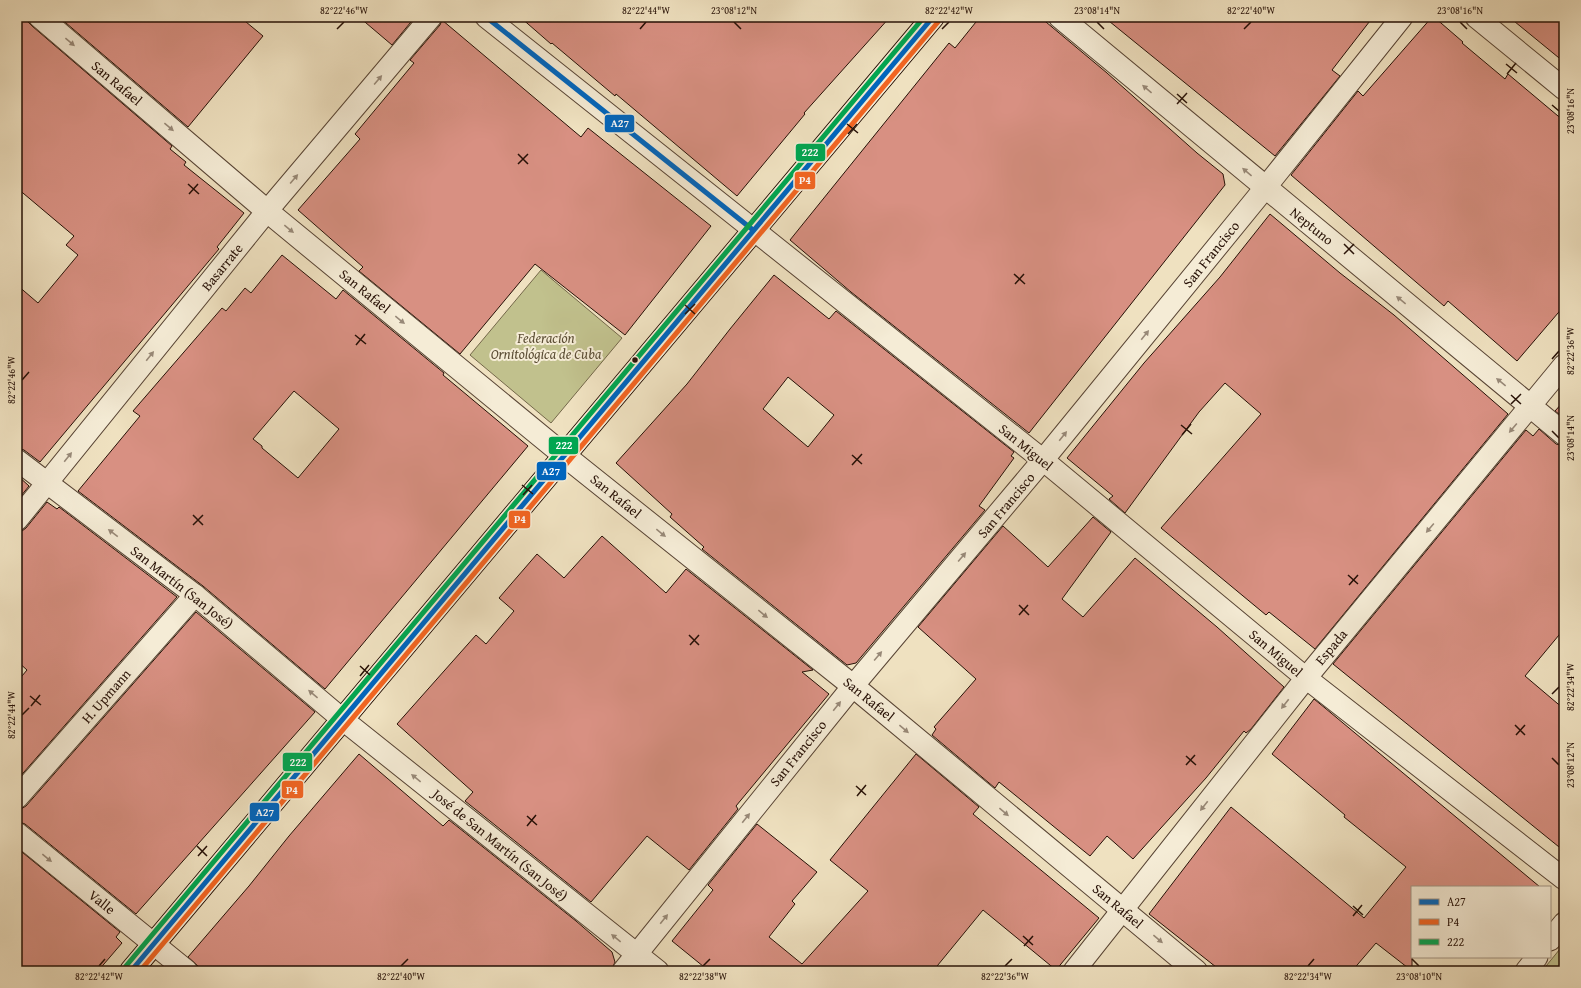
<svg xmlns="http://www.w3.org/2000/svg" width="1581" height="988" font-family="'Gentium Book Plus',serif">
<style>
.green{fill:#c1c18d;stroke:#74684a}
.building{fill:#d89082;stroke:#261006;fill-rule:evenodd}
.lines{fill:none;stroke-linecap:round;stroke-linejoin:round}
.minor-casing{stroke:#584434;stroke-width:23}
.tertiary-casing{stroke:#584434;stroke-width:24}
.primary-casing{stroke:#261006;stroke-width:24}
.minor{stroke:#f5ecd6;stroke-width:21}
.tertiary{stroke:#f5ecd6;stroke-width:22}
.primary{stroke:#efe1c0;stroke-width:22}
.bus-1-casing{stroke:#f5ecd6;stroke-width:8}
.bus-2-casing{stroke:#f5ecd6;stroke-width:8}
.bus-3-casing{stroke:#f5ecd6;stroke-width:8}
.bus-1{stroke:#0065bd;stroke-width:5}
.bus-2{stroke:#f26522;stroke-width:5}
.bus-3{stroke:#00a651;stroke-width:5}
.oneway{fill:#988978}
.ticks{fill:none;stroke:#261006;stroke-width:1.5}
.bus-dot{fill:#261006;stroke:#f5ecd6;stroke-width:1.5}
.labels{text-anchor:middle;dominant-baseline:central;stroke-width:4;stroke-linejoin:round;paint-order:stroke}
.street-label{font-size:14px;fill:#261006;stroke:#f5ecd6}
.park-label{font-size:14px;font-style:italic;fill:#5c4e35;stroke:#f5ecd6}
.line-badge{stroke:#f5ecd6;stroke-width:1.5}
.badge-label{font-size:11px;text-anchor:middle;font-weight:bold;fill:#fff}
.neatline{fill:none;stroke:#261006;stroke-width:1.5}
.ticks-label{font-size:10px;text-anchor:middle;fill:#261006}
</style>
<rect width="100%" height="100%" fill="#efe1c0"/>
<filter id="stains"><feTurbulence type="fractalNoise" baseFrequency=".005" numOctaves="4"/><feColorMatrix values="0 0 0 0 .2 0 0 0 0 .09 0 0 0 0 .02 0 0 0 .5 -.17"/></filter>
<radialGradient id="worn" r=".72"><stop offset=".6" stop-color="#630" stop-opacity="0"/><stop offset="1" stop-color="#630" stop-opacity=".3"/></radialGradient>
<g class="green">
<path d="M541,270L622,338L551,423L470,355Z"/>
<path d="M1564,944V971H1542Z"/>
</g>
<g class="building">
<path d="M17,17H28V22L32,26L172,146L170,149L186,162L184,165L244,213L217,247L219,249L40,462L24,450L17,448V285L38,303L78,255L66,245L74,236L17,188Z"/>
<path d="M59,17H240L263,36L188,127Z"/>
<path d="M359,17H415L392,45Z"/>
<path d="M520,17H890L804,113L805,114L737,196L616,94L615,96L552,43L551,44Z"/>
<path d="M980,17H1040L1107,73L1197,153L1223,174L1225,185L1029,433L851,292L790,240L949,43L955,48Z"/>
<path d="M1104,17H1373L1332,70L1340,76L1275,156Z"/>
<path d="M1432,17H1434L1463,42L1462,43L1505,79L1508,74L1564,121V306L1517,361L1448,301L1444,306L1291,175L1358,91L1363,96Z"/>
<path d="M1509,17H1564V62Z"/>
<path d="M442,20L581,137L588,128L711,226L625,335L535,264L460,354L359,271L363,267L298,210L360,139L355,134L414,63L410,60L440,25Z"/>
<path d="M1270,214L1340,273L1394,315L1508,414L1315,649L1269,612L1266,615L1161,528L1261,414L1225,383L1199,412L1125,513L1109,499L1113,496L1067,458L1144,363L1220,277Z"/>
<path d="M282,255L336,299L343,290L444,373L443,375L528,446L325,689L203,586L78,491L140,416L133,411L222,308L226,311L245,288L251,293ZM294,391L339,429L298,478L262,448V446L253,439Z"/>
<path d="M774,275L829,319L836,311L1014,452L1011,456L1014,458L979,506L985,510L856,663L847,665L702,549L704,547L670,517L672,514L616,463L687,384L730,329ZM788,377L834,415L808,447L763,409Z"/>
<path d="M1564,401V418L1555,411Z"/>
<path d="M1539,429L1556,444L1564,446V629L1525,676L1564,709V851L1333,664L1526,430L1533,436Z"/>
<path d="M17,475L29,486L17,501Z"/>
<path d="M47,502L57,509L59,507L177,597L17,780V682L27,670L17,661V532L22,531L26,528Z"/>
<path d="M1093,517L1111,532L1062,599L1083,617L1135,558L1217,627L1284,687L1251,729L1246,733L1244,731L1206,778L1133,859L1107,836L1090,856L999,782L995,788L932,735L936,729L934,727L976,679L918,627L1003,526L1048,567Z"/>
<path d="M602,536L666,593L686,569L813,670L802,672L829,694L736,806L738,809L689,870L647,836L591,902L465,801L473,792L397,724L476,635L486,644L514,611L499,598L537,554L564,578Z"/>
<path d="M196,612L315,712L136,914L25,824L17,821V810L21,809L26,806Z"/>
<path d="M1314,699L1325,708L1540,887H1412V971L1376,943L1352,971H1221L1149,914L1231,807L1364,918L1406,867L1344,817L1345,815L1272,754Z"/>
<path d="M359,754L443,826L449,820L576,921L612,952L615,962L611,971H204L198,966L188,957L249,886L289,836Z"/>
<path d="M916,754L979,807L973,814L1099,918L1056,970L983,910L933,971H709L672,941L713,890L708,885L757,824L817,872L792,901L795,904L769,937L802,964L868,891L830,860Z"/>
<path d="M17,848L120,932L116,937L122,943L98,971H17Z"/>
</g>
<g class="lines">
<defs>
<g id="minor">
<path d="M486,17L1043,460L1306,678L1564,879"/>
<path d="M1476,17L1564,89"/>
<path d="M17,460L195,595L342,719L658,971"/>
<path d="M17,520L267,211L431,17"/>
<path d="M17,798L195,595"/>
<path d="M17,833L187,971"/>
<path d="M1550,940L1564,923"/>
<path d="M623,971L853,686L1043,460L1265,188L1402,17"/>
<path d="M1074,971L1306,678L1564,365"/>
<path d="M1526,971L1537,957"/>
</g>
<g id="tertiary">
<path d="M40,17L267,211L565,456L853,686L1196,971"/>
<path d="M1060,17L1564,434"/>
</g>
<path id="primary" d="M131,971L933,17"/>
</defs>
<use href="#minor" class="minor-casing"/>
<use href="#tertiary" class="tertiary-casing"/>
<use href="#primary" class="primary-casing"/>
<use href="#minor" class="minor"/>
<use href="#tertiary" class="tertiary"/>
<use href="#primary" class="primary"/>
<defs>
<g id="bus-1">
<path d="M486,17L753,230"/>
<path d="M131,971L933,17"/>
</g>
<path id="bus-2" d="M140,971L938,22"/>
<path id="bus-3" d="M126,966L924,17"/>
</defs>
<use href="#bus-1" class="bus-1-casing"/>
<use href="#bus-2" class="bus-2-casing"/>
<use href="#bus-3" class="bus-3-casing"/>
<use href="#bus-1" class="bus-1"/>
<use href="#bus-2" class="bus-2"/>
<use href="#bus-3" class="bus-3"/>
</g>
<defs><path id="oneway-solid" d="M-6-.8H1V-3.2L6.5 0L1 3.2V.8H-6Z"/></defs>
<g class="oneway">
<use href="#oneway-solid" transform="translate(70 42) rotate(40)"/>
<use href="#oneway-solid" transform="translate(378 80) rotate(-50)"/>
<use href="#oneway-solid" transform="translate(1147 89) rotate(-140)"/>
<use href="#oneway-solid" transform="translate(169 127) rotate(40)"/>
<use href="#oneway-solid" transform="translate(1247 172) rotate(-140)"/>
<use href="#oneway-solid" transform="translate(294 179) rotate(-50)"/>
<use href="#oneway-solid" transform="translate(289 229) rotate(39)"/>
<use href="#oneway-solid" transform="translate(1401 300) rotate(-141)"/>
<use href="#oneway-solid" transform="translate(400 320) rotate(39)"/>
<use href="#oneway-solid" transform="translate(1145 335) rotate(-51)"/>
<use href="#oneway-solid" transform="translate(150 356) rotate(-51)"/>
<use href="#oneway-solid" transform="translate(1501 382) rotate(-141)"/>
<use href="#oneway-solid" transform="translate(1513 428) rotate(130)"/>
<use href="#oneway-solid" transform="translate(1063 436) rotate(-51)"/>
<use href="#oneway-solid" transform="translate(68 457) rotate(-51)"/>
<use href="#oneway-solid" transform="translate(1430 528) rotate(130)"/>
<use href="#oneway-solid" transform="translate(113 533) rotate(-143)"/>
<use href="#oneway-solid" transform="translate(661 533) rotate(39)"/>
<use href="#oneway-solid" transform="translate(962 557) rotate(-50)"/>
<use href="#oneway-solid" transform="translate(763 614) rotate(39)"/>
<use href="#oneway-solid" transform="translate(878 656) rotate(-50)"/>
<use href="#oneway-solid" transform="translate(313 694) rotate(-140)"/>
<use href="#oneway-solid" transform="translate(1285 704) rotate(128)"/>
<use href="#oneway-solid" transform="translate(837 706) rotate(-51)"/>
<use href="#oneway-solid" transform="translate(904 729) rotate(40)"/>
<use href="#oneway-solid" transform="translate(416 778) rotate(-141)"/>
<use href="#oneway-solid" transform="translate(1204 806) rotate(128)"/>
<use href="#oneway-solid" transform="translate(1004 812) rotate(40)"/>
<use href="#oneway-solid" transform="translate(746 818) rotate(-51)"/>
<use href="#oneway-solid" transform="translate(47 858) rotate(39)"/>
<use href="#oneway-solid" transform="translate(664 919) rotate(-51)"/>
<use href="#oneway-solid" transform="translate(616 938) rotate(-141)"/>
<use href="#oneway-solid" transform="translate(1158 939) rotate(40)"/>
</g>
<path class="ticks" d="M734,22L741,29M1097,22L1104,29M1460,22L1467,29M337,29L344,22M640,29L646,22M942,29L949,22M1244,29L1251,22M1506,64L1517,73M1507,74L1516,63M1177,94L1187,103M1177,104L1187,93M1552,105L1559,111M847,124L858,133M848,134L857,124M518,154L528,164M518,164L528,154M188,184L199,194M189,194L198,184M1344,244L1354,254M1344,254L1354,244M1014,274L1025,284M1015,284L1024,274M685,305L695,314M685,314L695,304M355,335L366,344M356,345L365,334M1552,359L1559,351M22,380L29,372M1511,395L1521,404M1511,404L1521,394M1181,425L1192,434M1552,431L1559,438M1182,435L1191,424M852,455L862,464M852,465L862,454M522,485L533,494M523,495L532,485M193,515L203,525M193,525L203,515M1348,575L1358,584M1349,585L1358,575M1019,605L1029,615M1019,615L1028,605M689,635L699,645M690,645L699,635M360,666L370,675M360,676L369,665M1552,694L1559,687M30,696L41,705M31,706L40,695M22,715L29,708M1515,725L1525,735M1516,735L1525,725M1186,756L1196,765M1552,758L1559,765M1186,765L1195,755M856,786L866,795M857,796L866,785M527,816L537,825M527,826L536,815M197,846L207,856M198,856L207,846M1353,906L1363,915M1353,916L1362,905M1023,936L1033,945M1024,946L1033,936M1412,959L1419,966M99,966L105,959M401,966L408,959M703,966L710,959M1005,966L1012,959M1308,966L1314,959"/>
<circle class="bus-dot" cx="635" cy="360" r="3.5"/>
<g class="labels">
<g class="street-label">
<text transform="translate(117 83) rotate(40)">San Rafael</text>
<text transform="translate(1312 226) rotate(39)">Neptuno</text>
<text transform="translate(1211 254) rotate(-51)">San Francisco</text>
<text transform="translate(222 267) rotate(-51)">Basarrate</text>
<text transform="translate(365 291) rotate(39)">San Rafael</text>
<text transform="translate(1026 447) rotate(39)">San Miguel</text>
<text transform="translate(616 496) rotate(39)">San Rafael</text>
<text transform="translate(1006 505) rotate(-50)">San Francisco</text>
<text transform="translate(182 587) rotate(38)">San Martín (San José)</text>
<text transform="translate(1331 647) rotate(-50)">Espada</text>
<text transform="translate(1276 653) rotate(40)">San Miguel</text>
<text transform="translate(106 696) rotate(-49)">H. Upmann</text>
<text transform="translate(869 699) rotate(39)">San Rafael</text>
<text transform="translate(798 753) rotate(-51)">San Francisco</text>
<text transform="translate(500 845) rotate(39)">José de San Martín (San José)</text>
<text transform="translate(102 902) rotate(39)">Valle</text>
<text transform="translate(1118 906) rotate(40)">San Rafael</text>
</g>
<g class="park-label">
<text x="546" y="338">Federación<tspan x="546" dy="16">Ornitológica de Cuba</tspan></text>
</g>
</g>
<g class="line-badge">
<rect x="604" y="114" width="31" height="19" rx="4" fill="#0065bd"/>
<rect x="795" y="143" width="31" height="19" rx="4" fill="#00a651"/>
<rect x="794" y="171" width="22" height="19" rx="4" fill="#f26522"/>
<rect x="548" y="436" width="31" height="19" rx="4" fill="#00a651"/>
<rect x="536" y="461" width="31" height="20" rx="4" fill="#0065bd"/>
<rect x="508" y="510" width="23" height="19" rx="4" fill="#f26522"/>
<rect x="282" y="752" width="31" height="20" rx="4" fill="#00a651"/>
<rect x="281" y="780" width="23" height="19" rx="4" fill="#f26522"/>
<rect x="249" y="802" width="31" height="20" rx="4" fill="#0065bd"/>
</g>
<g class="badge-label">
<text x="620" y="127">A27</text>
<text x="810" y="156">222</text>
<text x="805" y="184">P4</text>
<text x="564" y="449">222</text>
<text x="551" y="475">A27</text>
<text x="520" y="523">P4</text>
<text x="298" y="766">222</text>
<text x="292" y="794">P4</text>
<text x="265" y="816">A27</text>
</g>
<rect width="1581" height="988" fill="none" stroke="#efe1c0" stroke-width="44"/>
<rect x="1411" y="886" width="140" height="72" fill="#f5ecd6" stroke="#a29483"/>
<rect x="1419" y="899" width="20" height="6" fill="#0065bd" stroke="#a29483"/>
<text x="1447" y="906" font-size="12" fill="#261006">A27</text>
<rect x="1419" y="919" width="20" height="6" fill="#f26522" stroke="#a29483"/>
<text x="1447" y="926" font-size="12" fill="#261006">P4</text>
<rect x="1419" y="939" width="20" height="6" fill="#00a651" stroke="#a29483"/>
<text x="1447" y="946" font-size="12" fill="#261006">222</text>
<rect x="22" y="22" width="1537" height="944" class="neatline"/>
<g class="ticks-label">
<text x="344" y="14">82°22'46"W</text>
<text x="646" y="14">82°22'44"W</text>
<text x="734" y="14">23°08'12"N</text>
<text x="949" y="14">82°22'42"W</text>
<text x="1097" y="14">23°08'14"N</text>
<text x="1251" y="14">82°22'40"W</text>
<text x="1460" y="14">23°08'16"N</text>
<text transform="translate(1570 111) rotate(-90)" y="4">23°08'16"N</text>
<text transform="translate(1570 351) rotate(-90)" y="4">82°22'36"W</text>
<text transform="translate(11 380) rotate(-90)" y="4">82°22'46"W</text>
<text transform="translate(1570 438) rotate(-90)" y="4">23°08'14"N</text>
<text transform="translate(1570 687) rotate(-90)" y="4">82°22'34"W</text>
<text transform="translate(11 715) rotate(-90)" y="4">82°22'44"W</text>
<text transform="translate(1570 765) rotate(-90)" y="4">23°08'12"N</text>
<text x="99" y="980">82°22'42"W</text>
<text x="401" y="980">82°22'40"W</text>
<text x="703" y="980">82°22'38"W</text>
<text x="1005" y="980">82°22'36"W</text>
<text x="1308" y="980">82°22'34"W</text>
<text x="1419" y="980">23°08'10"N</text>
</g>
<rect width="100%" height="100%" filter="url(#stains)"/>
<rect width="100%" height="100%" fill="url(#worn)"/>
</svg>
